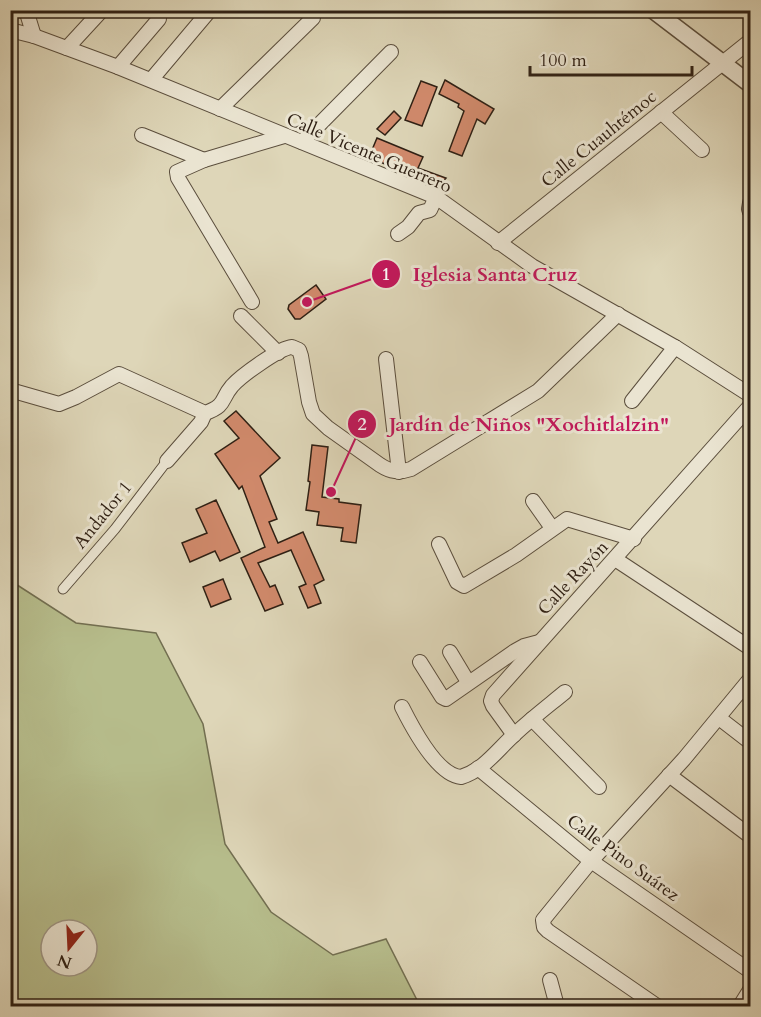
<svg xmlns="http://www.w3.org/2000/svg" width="761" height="1017" font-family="Cardo,serif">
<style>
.grass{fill:#b6bc8b;stroke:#726e50;stroke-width:1.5;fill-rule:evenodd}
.building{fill:#d18a6c;stroke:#2f2014;stroke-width:1.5}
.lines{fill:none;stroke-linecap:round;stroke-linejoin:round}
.pedestrian-casing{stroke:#5b4e3d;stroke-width:11}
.minor-casing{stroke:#5b4e3d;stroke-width:16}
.tertiary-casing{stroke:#5b4e3d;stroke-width:19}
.pedestrian{stroke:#eae4d1;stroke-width:9}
.minor{stroke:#eae4d1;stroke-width:14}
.tertiary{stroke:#eae4d1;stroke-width:16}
.labels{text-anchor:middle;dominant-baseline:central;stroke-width:6;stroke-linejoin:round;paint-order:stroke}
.street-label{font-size:18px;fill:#2f2014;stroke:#eae4d1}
.leader{fill:none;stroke:#c2185b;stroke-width:2}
.callout-dot{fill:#c2185b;stroke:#eae4d1;stroke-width:2}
.mark-label{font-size:18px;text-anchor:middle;font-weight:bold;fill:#fff}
.callout-label{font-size:20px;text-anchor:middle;font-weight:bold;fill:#c2185b;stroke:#eae4d1;stroke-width:6;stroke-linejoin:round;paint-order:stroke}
</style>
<rect width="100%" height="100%" fill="#ded6b8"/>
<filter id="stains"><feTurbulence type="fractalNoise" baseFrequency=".00333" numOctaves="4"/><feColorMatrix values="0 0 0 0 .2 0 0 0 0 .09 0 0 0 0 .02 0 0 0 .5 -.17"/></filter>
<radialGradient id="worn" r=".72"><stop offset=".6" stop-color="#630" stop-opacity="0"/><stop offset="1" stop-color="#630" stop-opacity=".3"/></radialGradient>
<path class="grass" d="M11,581L76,623L156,633L203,724L225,844L271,912L333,955L386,939L420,1006H11ZM51,930H87V966H51Z"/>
<g class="building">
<path d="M445,80L494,109L485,124L477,119L462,156L449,151L464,111L458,107L459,104L439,94Z"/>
<path d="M421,81L437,87L422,126L405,120Z"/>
<path d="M394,111L401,118L385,135L377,129Z"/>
<path d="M377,138L423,157L418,168L446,178L438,187L369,157Z"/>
<path d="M316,285L326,299L300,319H295L288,309L289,305Z"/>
<path d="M236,411L280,458L260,476L277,519L269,522L278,543L303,532L324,580L314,585L321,603L308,608L299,587L306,584L291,550L258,563L270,587L275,585L283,604L265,611L241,558L265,547L242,486L239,489L215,454L239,438L224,421Z"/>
<path d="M312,445L328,447L322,497L339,499V502L361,505L356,543L341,541L343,528L317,525L319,512L306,510L310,482L308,481Z"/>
<path d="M216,500L240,552L220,561L215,551L190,562L182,543L207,533L196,509Z"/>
<path d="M223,579L231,599L211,607L203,587Z"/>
</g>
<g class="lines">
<defs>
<path id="pedestrian" d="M63,589L115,529L167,461"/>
<g id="minor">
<path d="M26,10L34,36"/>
<path d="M10,30L34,36L118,67L436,197L532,266L675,347L750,395"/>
<path d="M67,48L102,10"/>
<path d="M118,67L159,19"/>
<path d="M151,80L210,10"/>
<path d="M220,109L313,18"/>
<path d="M661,112L702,150"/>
<path d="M142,135L204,160"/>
<path d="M302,142L391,52"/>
<path d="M750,203L749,209L750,212"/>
<path d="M398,234L408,227L419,213L430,210L436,197"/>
<path d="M498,243L750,41"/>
<path d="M252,302L178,178L177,172L204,160L284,136"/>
<path d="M241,316L278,353"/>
<path d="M386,359L399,472"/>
<path d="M10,390L59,404L76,397L119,374L205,413C227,405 220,400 232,386C241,376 279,348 292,347L299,350L301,356L309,402L313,414L328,428L380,465C391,472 399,473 411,469L538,391L618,314"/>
<path d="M632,401L675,347"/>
<path d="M167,461L201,422L205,413"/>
<path d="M533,501L552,528"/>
<path d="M439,544L457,582L464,586L516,555L567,519L634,539"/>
<path d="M615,559L750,648"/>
<path d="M450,652L468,682"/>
<path d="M420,662L442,697L446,699L515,651L524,646L539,642"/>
<path d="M402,707C412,727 437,775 461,777C484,770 498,749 515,734C531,719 548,706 565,692"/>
<path d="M719,718L750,742"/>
<path d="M532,719L599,787"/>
<path d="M514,735L493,706L491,701L493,695L750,406"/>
<path d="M478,768L591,861L750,971"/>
<path d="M669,775L750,836"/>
<path d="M550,980L557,1006"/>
<path d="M657,1006L548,931L544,927L543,920L591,861L684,759L750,679"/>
<path d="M740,1006L750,990"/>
</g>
<path id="tertiary" d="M653,10L750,84"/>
</defs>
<use href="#pedestrian" class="pedestrian-casing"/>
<use href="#minor" class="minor-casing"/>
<use href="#tertiary" class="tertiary-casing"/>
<use href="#pedestrian" class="pedestrian"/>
<use href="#minor" class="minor"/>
<use href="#tertiary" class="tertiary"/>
</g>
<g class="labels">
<g class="street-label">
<text transform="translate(599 139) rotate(-39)">Calle Cuauhtémoc</text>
<text transform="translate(369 153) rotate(23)">Calle Vicente Guerrero</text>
<text transform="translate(103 515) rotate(-51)">Andador 1</text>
<text transform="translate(573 578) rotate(-47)">Calle Rayón</text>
<text transform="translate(623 858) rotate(36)">Calle Pino Suárez</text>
</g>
</g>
<path class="leader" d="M307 302L386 274M331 492L362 424"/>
<g class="callout-dot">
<circle cx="307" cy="302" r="6"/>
<circle cx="331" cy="492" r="6"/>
<circle cx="386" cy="274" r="15"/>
<circle cx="362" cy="424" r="15"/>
</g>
<g class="mark-label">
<text x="386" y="280">1</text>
<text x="362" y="430">2</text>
</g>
<g class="callout-label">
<text x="495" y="281">Iglesia Santa Cruz</text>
<text x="529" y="431">Jardín de Niños "Xochitlalzin"</text>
</g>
<rect width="761" height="1017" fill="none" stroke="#ded6b8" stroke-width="36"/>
<rect x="12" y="12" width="737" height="993" fill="none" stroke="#2f2014" stroke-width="3"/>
<rect x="18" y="18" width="725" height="981" fill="none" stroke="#2f2014" stroke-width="1.5"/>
<g transform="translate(69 948) rotate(198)"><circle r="28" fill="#eae4d1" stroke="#9f9685" stroke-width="1.5"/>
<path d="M0-4.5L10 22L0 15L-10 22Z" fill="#8f2418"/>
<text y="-9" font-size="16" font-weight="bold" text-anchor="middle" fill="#2f2014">N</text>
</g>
<path d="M530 66v9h162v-9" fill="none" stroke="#2f2014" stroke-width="3"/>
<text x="539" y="66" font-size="18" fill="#2f2014" stroke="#eae4d1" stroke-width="4.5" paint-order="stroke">100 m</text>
<rect width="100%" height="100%" filter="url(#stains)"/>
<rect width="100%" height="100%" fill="url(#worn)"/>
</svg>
